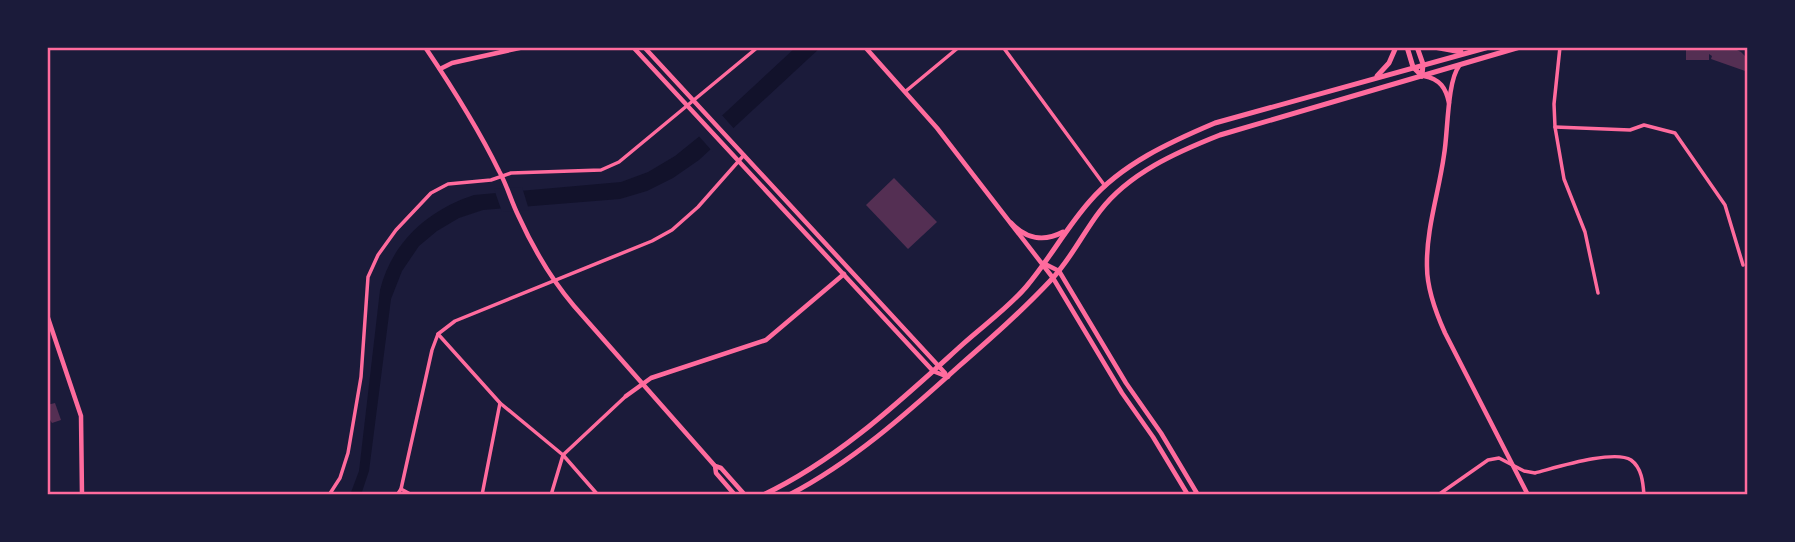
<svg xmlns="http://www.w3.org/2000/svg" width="1795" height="542" font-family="'Noto Sans',sans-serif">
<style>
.water{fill:#12122b}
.pier{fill:#1b1b3a}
.building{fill:#542f53}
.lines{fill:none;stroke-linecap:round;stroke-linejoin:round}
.minor{stroke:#ff6b9d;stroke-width:3.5}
.tertiary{stroke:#ff6b9d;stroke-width:4.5}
.primary{stroke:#ff6b9d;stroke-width:5}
.neatline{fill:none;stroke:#ff6b9d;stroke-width:2.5}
</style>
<rect width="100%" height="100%" fill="#1b1b3a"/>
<path class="water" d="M796,47H821L699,160L673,178L647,191L620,199L483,210L459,218L437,231L419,246L402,271L391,299L369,471L361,495H350L359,471L380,290C392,242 428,210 474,195L621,182L648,172L675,156L701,135Z"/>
<g class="pier">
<path d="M720,113L736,131L713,152L697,134Z"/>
<path d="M522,187L529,210L502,212L494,189Z"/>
</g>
<g class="building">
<path d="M1717,47L1733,48L1741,52L1748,59V72L1711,59L1712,56L1709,54V60H1686V48Z"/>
<path d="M894,178L937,222L908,249L866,205Z"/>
<path d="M55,403L61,420L52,423L47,415V405Z"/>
</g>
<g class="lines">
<g class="minor">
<path d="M1003,47L1105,186"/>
<path d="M1560,47L1554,104L1555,127L1564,179L1585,232L1598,293"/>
<path d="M906,91L959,47"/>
<path d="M1555,127L1630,130L1644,125L1675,133L1725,205L1743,265"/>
<path d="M438,334L500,403L563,455L598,495"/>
<path d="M401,489L412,495"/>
<path d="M329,495L340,478L348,453L361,377L368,277L378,255L396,230L431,193L448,184L491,180L511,173L601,170L619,162L758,47"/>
<path d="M397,495L401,489L432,350L438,334L455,321L652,241L672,230L698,207L744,155"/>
<path d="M482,495L500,403"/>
<path d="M551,495L563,455L626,396"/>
<path d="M1438,495L1488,460L1499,458L1524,471L1535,473C1555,468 1614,449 1631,460C1642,468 1643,483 1644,495"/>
</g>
<g class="tertiary">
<path d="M425,47C452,87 478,128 499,171C507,185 511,201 518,215C533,248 551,279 574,306L715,466L716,473L735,495"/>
<path d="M633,47L933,371L948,377"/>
<path d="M644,47L945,373"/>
<path d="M865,47L937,128L1053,278L1122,393L1153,437L1188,495"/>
<path d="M1459,66C1447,82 1448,133 1444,155C1439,192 1426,229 1427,267C1427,290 1436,313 1445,333L1528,495"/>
<path d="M440,69L452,63L524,47"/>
<path d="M1424,76C1440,79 1446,88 1449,103"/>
<path d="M1043,263L1059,271L1126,383L1161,433L1198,495"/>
<path d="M47,315L81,416L82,495"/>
<path d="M626,396L651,378L766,340L844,274"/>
<path d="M715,466L721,468L745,495"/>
</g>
<g class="primary">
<path d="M1407,47L1413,67L1422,76"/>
<path d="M1417,47L1423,64L1422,76"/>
<path d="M1434,47L1461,52"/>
<path d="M1377,76L1389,63L1396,47"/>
<path d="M1011,223C1026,239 1044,242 1063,232"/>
<path d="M763,495C839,459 901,400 963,344C983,326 1008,308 1026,287C1049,260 1066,228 1090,201C1122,164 1170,142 1215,123L1489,47"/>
<path d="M789,495C852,462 905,415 958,367C990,339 1022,311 1051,280C1071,259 1083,233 1100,211C1129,173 1177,152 1220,135L1520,47"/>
</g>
</g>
<rect width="1795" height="542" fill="none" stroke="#1b1b3a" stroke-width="98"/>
<rect x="49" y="49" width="1697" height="444" class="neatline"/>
</svg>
